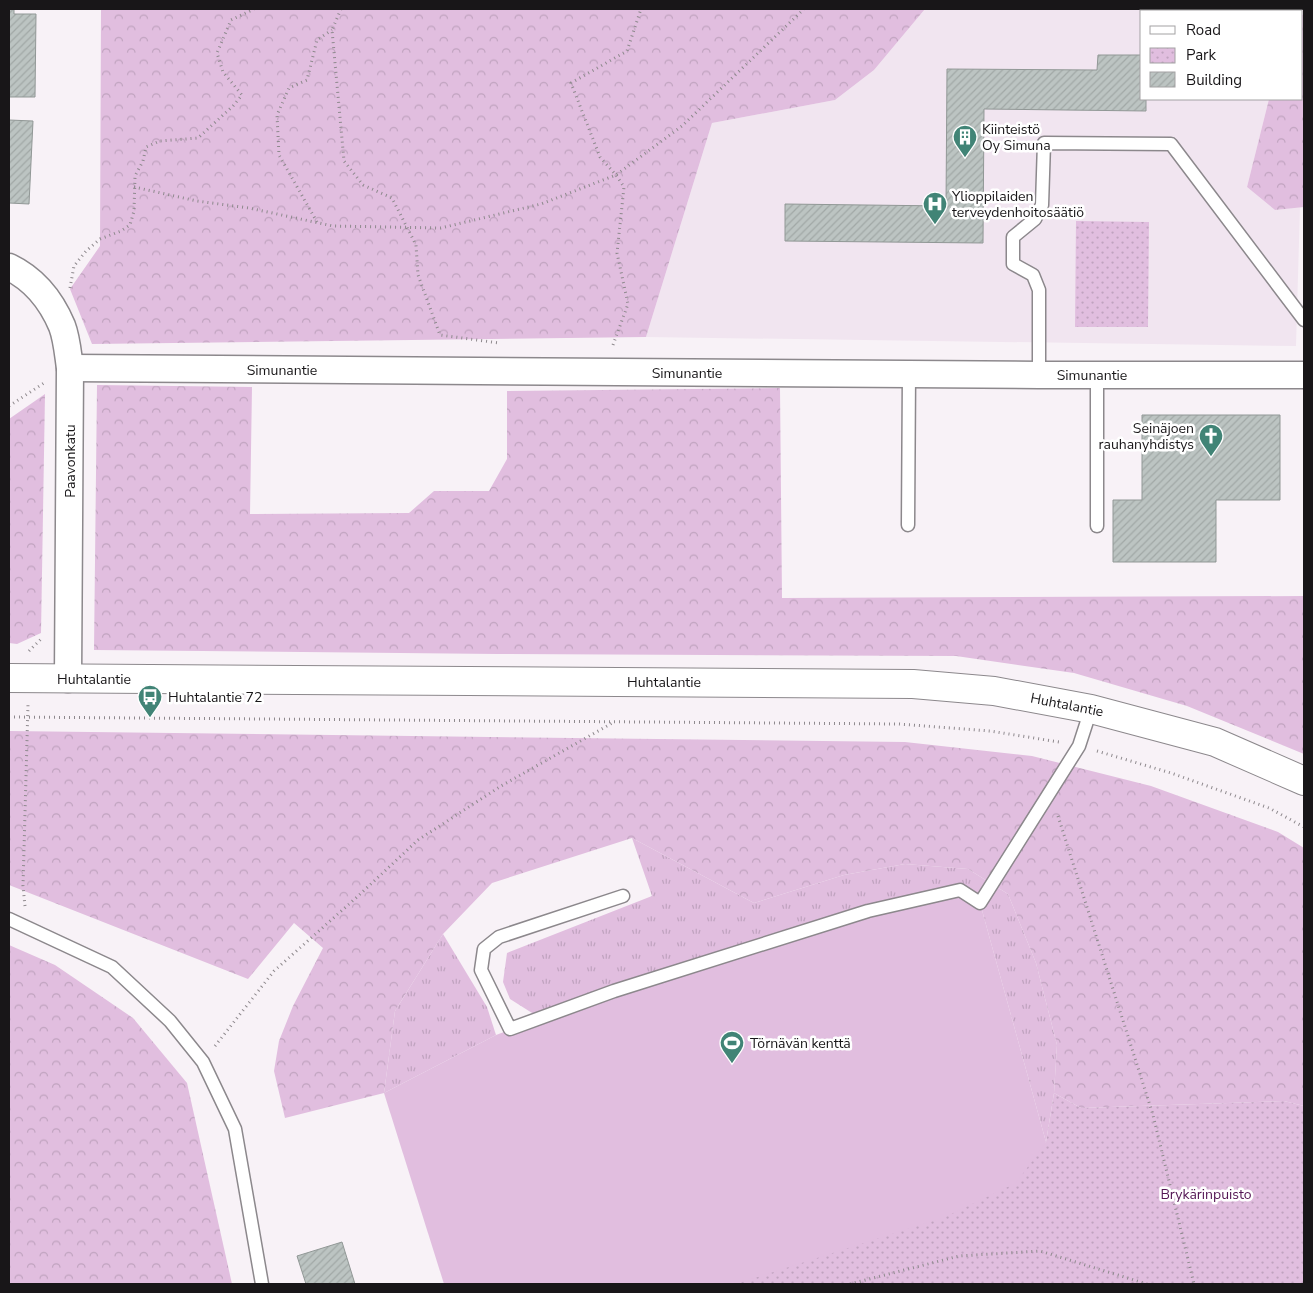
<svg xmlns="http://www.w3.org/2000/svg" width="1313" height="1293" font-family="'Nunito Sans',sans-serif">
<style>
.built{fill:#f1e5f0}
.grass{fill:url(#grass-tufts)}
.forest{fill:url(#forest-crowns)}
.park{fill:url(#park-dots)}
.pitch{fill:#e1bedf}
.building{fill:url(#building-hatch);stroke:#919896}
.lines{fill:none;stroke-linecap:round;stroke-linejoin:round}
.lane-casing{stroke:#8c888c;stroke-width:15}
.street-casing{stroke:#8c888c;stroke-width:29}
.secondary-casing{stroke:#8c888c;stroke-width:30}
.path{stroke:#8e898d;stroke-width:3;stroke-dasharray:1 4;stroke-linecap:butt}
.lane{stroke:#fff;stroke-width:12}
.street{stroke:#fff;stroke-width:26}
.secondary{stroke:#fff;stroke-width:28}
.labels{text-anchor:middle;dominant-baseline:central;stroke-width:5;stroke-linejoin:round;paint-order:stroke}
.poi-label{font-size:14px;fill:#181618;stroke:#fff;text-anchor:start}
.street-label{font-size:14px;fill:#181618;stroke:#fff}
.park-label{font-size:14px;fill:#541754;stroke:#fff}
</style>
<defs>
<pattern id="grass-tufts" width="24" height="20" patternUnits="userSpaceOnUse" patternTransform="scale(1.25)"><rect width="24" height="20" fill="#e1bedf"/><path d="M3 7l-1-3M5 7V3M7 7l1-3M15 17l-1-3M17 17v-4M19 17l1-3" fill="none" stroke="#c0a3bf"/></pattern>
<pattern id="forest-crowns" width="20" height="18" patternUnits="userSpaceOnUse" patternTransform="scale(1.25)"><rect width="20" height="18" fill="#e1bedf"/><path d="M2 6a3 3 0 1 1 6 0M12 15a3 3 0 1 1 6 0" fill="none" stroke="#c0a3bf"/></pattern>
<pattern id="park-dots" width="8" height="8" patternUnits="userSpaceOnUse" patternTransform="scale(1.25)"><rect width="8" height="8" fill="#e1bedf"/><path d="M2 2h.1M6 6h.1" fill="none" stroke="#c0a3bf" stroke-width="1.8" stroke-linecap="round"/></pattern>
<pattern id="building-hatch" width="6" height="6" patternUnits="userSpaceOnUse" patternTransform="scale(1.25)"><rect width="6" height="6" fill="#bcc4c2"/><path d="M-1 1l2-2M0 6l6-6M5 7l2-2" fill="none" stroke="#a1a8a6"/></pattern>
</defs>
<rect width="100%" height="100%" fill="#f8f2f7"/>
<path class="built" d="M925,9H1304V14L1302,15V11H1142V99H1269L1247,187L1275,210L1300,207L1296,346L646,337L712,123L835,100L874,70Z"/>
<g class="grass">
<path d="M632,838L754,903L844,875L905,864L968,869L1008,894L1036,963L1057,1045L1054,1093L1046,1142L980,903L540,1018L510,999L503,982L507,953L652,896Z"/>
<path d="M443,934L487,1007L496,1035L384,1093L395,1011Z"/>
</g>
<g class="forest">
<path d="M101,9H925L874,70L835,100L712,123L646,337L92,344L70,289L100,246Z"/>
<path d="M1304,14V207L1275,210L1247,187L1269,99H1302V15Z"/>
<path d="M97,385L252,387L250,514L409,513L434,491H489L507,459V391L780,388L782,598L1304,596V754L1187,706L1074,673L956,656L497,654L94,650Z"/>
<path d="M45,394L41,633L17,644L9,643V419Z"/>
<path d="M9,731L905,742L1032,756L1151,786L1278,832L1304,848V1106L1284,1101L1081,1108L1054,1093L1057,1045L1036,963L1008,894L968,869L905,864L844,875L754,903L632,838L492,883L443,934L395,1011L384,1093L285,1118L274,1071L279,1041L293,1006L323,948L294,923L248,979L9,885Z"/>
<path d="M9,945L55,965L133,1018L187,1083L232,1284H9Z"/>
</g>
<g class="park">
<path d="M1076,221L1149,222L1148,327H1075Z"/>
<path d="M1054,1093L1081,1108L1284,1101L1304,1106V1284H723L1046,1142Z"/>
</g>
<path class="pitch" d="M960,890L980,903L1046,1142L1016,1183L945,1217L736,1284H444L384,1093L496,1035L614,991Z"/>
<g class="building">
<path d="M9,9H14V14H36L35,97H9Z"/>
<path d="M1098,55H1142V99H1146V111L984,109L983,243L785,241V204L946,206L947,69L1097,70Z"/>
<path d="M9,120L33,121L29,204L9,203Z"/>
<path d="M1142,415H1280V500H1216V562H1113V500H1142Z"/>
<path d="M342,1242L355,1284H306L297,1256Z"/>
</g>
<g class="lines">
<defs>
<g id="lane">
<path d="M1039,375V290L1033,275L1013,264V237L1035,219L1042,205L1044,143L1171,144L1304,320"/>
<path d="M1097,375V526"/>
<path d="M908,525L909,374"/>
<path d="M623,896L499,937L484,949L481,970L510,1029L614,991L868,911L960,890L980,903L1079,746L1091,709"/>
<path d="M9,919L112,967L170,1021L203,1062L235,1129L262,1284"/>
</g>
<g id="street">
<path d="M9,267C34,279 51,300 62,326C67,339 68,355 70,368L68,679"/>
<path d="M70,368L1039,375H1304"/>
</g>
<path id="secondary" d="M9,678L913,684L994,691L1091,709L1215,742L1304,781"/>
</defs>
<use href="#lane" class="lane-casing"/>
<use href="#street" class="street-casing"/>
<use href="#secondary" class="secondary-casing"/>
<g class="path">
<path d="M341,9L332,30L344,161L363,185L392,198L416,245L418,275L440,335L499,343"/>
<path d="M134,187L197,201L249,208L333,226L441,228L541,204L616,175L682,126L804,9"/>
<path d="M317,222L279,155L277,115L289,88L307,80L317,40L332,30"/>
<path d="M70,288L74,266L86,251L100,239L121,231L130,225L134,211L135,176L143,161L146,147L160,141L198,138L233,106L242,95L223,72L217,53L231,20L254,9"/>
<path d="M613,345L628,304L617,253L624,187L616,175L600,157L571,83L627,51L641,9"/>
<path d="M9,406L44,383"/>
<path d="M29,651L42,638"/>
<path d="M9,717L899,724L990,731L1059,742"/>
<path d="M1097,751L1171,773L1269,808L1304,827"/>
<path d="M1058,816L1153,1115L1194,1284"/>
<path d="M25,906L23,886L28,704"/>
<path d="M215,1046L274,971L357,897L418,840L501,786L614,722"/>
<path d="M850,1284L959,1256L1040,1251L1147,1284"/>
</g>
<use href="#lane" class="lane"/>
<use href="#street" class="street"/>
<use href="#secondary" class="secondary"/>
</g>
<defs>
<symbol id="building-pin" viewBox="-11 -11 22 30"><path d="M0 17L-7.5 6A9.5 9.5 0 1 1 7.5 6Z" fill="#418476" stroke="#fff"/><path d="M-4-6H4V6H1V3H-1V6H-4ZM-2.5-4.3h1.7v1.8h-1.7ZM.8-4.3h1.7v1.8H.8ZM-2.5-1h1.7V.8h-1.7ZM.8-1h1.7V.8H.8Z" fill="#fff"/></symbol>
<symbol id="hospital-pin" viewBox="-11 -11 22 30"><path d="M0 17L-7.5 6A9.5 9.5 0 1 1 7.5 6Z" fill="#418476" stroke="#fff"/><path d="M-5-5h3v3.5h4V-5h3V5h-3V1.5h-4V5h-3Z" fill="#fff"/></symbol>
<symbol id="church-pin" viewBox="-11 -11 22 30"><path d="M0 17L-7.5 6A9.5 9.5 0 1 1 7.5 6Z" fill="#418476" stroke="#fff"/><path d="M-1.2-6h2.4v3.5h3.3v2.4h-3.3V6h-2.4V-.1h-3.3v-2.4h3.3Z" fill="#fff"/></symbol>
<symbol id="bus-pin" viewBox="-11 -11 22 30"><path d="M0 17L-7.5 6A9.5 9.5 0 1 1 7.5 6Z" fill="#418476" stroke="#fff"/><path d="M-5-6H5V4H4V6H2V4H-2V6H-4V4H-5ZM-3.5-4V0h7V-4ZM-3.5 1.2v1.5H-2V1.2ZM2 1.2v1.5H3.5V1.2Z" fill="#fff"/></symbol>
<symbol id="stadium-pin" viewBox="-11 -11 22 30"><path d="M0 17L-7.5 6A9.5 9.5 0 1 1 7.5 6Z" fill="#418476" stroke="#fff"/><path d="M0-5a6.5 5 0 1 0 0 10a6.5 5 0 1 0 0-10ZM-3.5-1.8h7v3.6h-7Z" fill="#fff"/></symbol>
</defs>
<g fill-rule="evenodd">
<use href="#building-pin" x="951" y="123" width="28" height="38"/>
<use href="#hospital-pin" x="921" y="190" width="28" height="38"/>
<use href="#church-pin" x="1197" y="422" width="28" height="38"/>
<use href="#bus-pin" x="136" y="683" width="28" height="38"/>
<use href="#stadium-pin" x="718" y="1029" width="28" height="38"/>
</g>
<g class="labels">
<g class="poi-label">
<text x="982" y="129">Kiinteistö<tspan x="982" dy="16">Oy Simuna</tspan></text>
<text x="952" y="196">Ylioppilaiden<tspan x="952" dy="16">terveydenhoitosäätiö</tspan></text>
<text x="1194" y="428" text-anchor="end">Seinäjoen<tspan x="1194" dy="16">rauhanyhdistys</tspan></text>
<text x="168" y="697">Huhtalantie 72</text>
<text x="750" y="1043">Törnävän kenttä</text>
</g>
<g class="street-label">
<text x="282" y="370">Simunantie</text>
<text x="687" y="373">Simunantie</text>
<text x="1092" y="375">Simunantie</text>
<text transform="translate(70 461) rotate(-90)">Paavonkatu</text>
<text x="94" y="679">Huhtalantie</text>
<text x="664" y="682">Huhtalantie</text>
<text transform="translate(1067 705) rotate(11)">Huhtalantie</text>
</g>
<g class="park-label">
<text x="1206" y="1194">Brykärinpuisto</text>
</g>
</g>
<rect width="1313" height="1293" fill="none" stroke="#181618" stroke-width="20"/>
<rect x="1140" y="10" width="162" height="90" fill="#ffffff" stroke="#a3a2a3"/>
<rect x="1150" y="26" width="25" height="8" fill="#ffffff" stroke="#a3a2a3"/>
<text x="1186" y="35" font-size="15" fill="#181618">Road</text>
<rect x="1150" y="48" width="25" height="15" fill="url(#park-dots)" stroke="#a3a2a3"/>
<text x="1186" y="60" font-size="15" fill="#181618">Park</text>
<rect x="1150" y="72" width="25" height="15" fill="url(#building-hatch)" stroke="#a3a2a3"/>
<text x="1186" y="85" font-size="15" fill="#181618">Building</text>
</svg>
